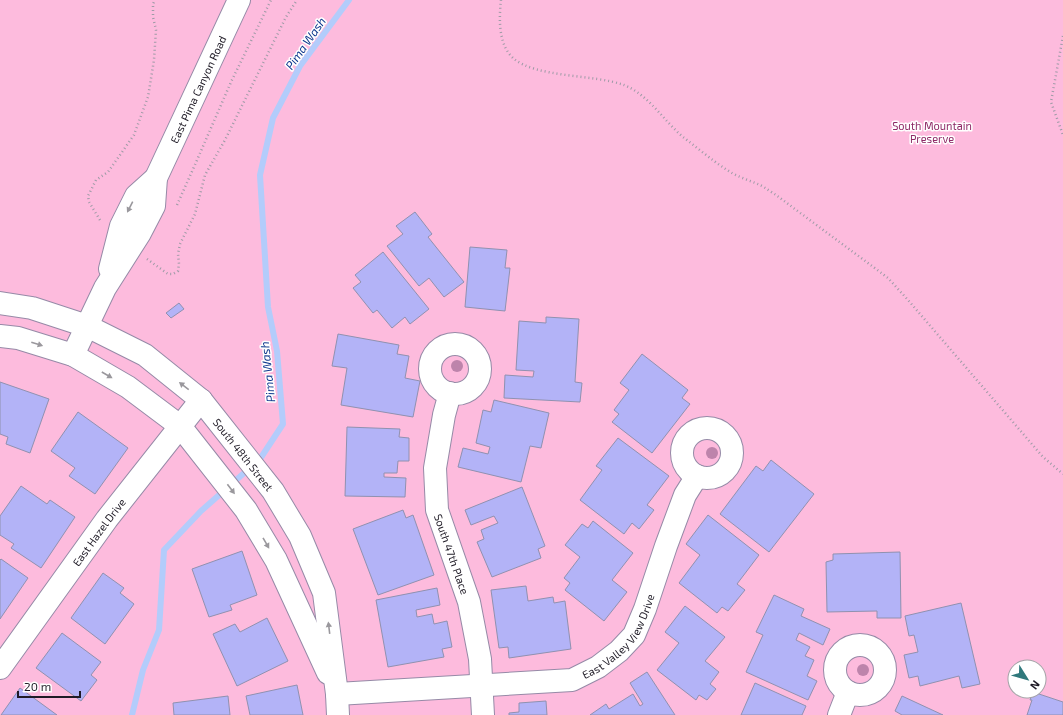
<svg xmlns="http://www.w3.org/2000/svg" width="1063" height="715" font-family="'Exo 2',sans-serif">
<style>
.green{fill:#fdbbdd;fill-rule:evenodd}
.lines{fill:none;stroke-linecap:round;stroke-linejoin:round}
.stream{stroke:#b3ccfb;stroke-width:6}
.building{fill:#b3b3f7;stroke:#9091b0}
.minor-casing{stroke:#968aa7;stroke-width:24}
.path{stroke:#9f9ba7;stroke-width:2.5;stroke-dasharray:1 3;stroke-linecap:butt}
.minor{stroke:#fff;stroke-width:22}
.tree{fill:#bd84ab}
.oneway{fill:#9a989d}
.labels{text-anchor:middle;dominant-baseline:central;stroke-width:3;stroke-linejoin:round;paint-order:stroke}
.street-label{font-size:11px;fill:#1f1b26;stroke:#fff}
.park-label{font-size:11px;fill:#8e2a67;stroke:#fff}
.water-label{font-size:12px;font-style:italic;fill:#0e388d;stroke:#fff}
</style>
<rect width="100%" height="100%" fill="#f6f1fe"/>
<path class="green" d="M0,0H1063V715H0ZM1015,667H1039V691H1015Z"/>
<g class="lines">
<path class="stream" d="M132,715L143,670L159,630L164,550L201,511L260,459L283,424L277,351L268,307L260,175L273,118L300,66L349,0"/>
</g>
<g class="building">
<path d="M415,212L432,234L428,237L464,282L444,297L429,278L419,286L387,246L403,234L396,226Z"/>
<path d="M470,247L507,250L505,268H510L505,311L465,307Z"/>
<path d="M383,252L429,309L410,324L405,317L392,328L377,310L373,313L353,288L361,282L355,275Z"/>
<path d="M179,303L184,309L171,318L166,313Z"/>
<path d="M546,317L579,319L575,382L582,383L580,402L504,398L505,375L533,377L534,371L516,370L519,321L546,323Z"/>
<path d="M338,334L399,345L397,354L409,356L405,378L420,381L413,417L341,405L347,368L332,366Z"/>
<path d="M642,354L688,390L682,398L690,404L652,453L612,422L619,414L614,410L629,390L620,383Z"/>
<path d="M0,382L49,399L30,453L6,444L8,437L0,434Z"/>
<path d="M494,400L549,413L541,448L530,446L521,482L458,467L463,448L488,454L490,447L476,443L483,410L491,412Z"/>
<path d="M78,412L128,448L95,494L69,476L75,468L51,451Z"/>
<path d="M347,427L400,429L399,437L409,438V461H398L397,473H384V477L406,478L405,497L345,496Z"/>
<path d="M618,438L669,476L647,505L654,510L639,529L632,523L624,534L580,500L602,470L596,466Z"/>
<path d="M771,460L814,494L769,552L720,514L756,466L763,471Z"/>
<path d="M21,486L47,504L50,500L75,517L41,568L11,548L14,544L0,535V516Z"/>
<path d="M522,487L545,546L538,549L541,558L492,577L477,542L484,539L481,530L498,523L494,516L471,525L465,510Z"/>
<path d="M403,510L406,518L413,515L434,575L378,595L353,529Z"/>
<path d="M708,515L759,555L737,584L745,590L728,611L722,607L717,613L679,583L700,555L686,544Z"/>
<path d="M593,521L633,553L612,580L627,592L604,621L565,590L570,583L564,578L580,557L565,545L582,524L588,528Z"/>
<path d="M242,551L257,595L230,605L232,610L209,617L192,569Z"/>
<path d="M900,552L901,618H877V611L827,612L826,562L833,560V554Z"/>
<path d="M1,559L28,578L0,619V560Z"/>
<path d="M103,573L124,588L120,593L134,604L105,644L71,618Z"/>
<path d="M526,586L528,601L553,597L554,603L565,601L571,649L509,658L508,647L499,648L491,590Z"/>
<path d="M437,588L440,605L416,610L417,617L432,614L434,624L447,621L452,647L442,649L444,657L388,667L376,600Z"/>
<path d="M774,595L804,609L801,616L830,629L823,645L799,633L796,640L810,647L805,656L814,660L807,676L817,681L808,700L746,672L763,635L756,632Z"/>
<path d="M961,603L980,684L962,688L959,676L920,686L918,676L909,678L904,655L918,652L914,635L909,636L905,616Z"/>
<path d="M685,606L725,637L705,661L719,672L710,684L716,689L707,700L699,695L696,700L657,670L679,643L665,632Z"/>
<path d="M267,618L288,661L237,686L213,634L235,624L240,632Z"/>
<path d="M62,633L101,662L91,675L97,680L81,701L36,668Z"/>
<path d="M647,672L675,715H590L606,704L609,709L633,694L640,706L643,704L630,683Z"/>
<path d="M755,683L806,706L802,715H741Z"/>
<path d="M297,685L303,715H250L246,696Z"/>
<path d="M20,688L57,715H1Z"/>
<path d="M1033,692L1063,702V715H1027L1032,700H1030Z"/>
<path d="M228,696L230,715H174L173,703Z"/>
<path d="M902,696L943,715H902L895,711Z"/>
<path d="M546,701L547,715H509V713L519,712V703Z"/>
</g>
<g class="lines">
<defs>
<g id="minor">
<path d="M110,269L121,226L136,196L156,178"/>
<path id="s1" d="M0,303L32,308L87,326L145,355L201,400L273,491L300,536L324,593L337,694L338,715"/>
<path d="M0,336L18,338L73,355L128,387L180,426L246,510L276,560L328,673"/>
<circle cx="455" cy="369" r="25"/>
<path id="s2" d="M73,355L105,288L140,233L154,206L156,178L239,0"/>
<path id="s3" d="M450,393L444,415L435,468L437,510L469,602L480,659L483,715"/>
<circle cx="707" cy="453" r="25"/>
<circle cx="860" cy="670" r="25"/>
<path id="s4" d="M0,668L107,519L201,400"/>
<path id="s5" d="M337,694L572,680L598,667L619,651L634,635L645,609L666,546L685,495L697,476"/>
<path d="M839,715L848,692"/>
</g>
</defs>
<use href="#minor" class="minor-casing"/>
<g class="path">
<path d="M501,0C499,18 498,44 513,58C536,78 593,74 624,85C649,95 663,120 683,137C699,149 715,163 732,173C741,178 751,181 760,185C766,188 771,192 776,195L876,269L888,278L908,300L1043,457L1063,474"/>
<path d="M1063,36L1051,102L1063,135"/>
<path d="M177,205L194,167L231,82L271,0"/>
<path d="M100,220L89,202L88,196L96,180L108,172L134,135L148,97L154,60L156,30L153,17V4L155,0"/>
<path d="M147,259L168,274H173L178,271L179,264L178,254L180,244L195,214L205,175L225,140L286,17L297,0"/>
</g>
<use href="#minor" class="minor"/>
</g>
<g class="tree">
<circle cx="457" cy="366" r="6"/>
<circle cx="712" cy="453" r="6"/>
<circle cx="863" cy="670" r="6"/>
</g>
<defs><path id="oneway-solid" d="M-6-.8H1V-3.2L6.5 0L1 3.2V.8H-6Z"/></defs>
<g class="oneway">
<use href="#oneway-solid" transform="translate(130 207) rotate(117)"/>
<use href="#oneway-solid" transform="translate(37 344) rotate(18)"/>
<use href="#oneway-solid" transform="translate(107 375) rotate(30)"/>
<use href="#oneway-solid" transform="translate(184 386) rotate(-142)"/>
<use href="#oneway-solid" transform="translate(231 489) rotate(53)"/>
<use href="#oneway-solid" transform="translate(266 543) rotate(60)"/>
<use href="#oneway-solid" transform="translate(329 628) rotate(-97)"/>
</g>
<g class="labels">
<g class="street-label">
<text stroke="none"><textPath href="#s2" startOffset="296">East Pima Canyon Road</textPath></text>
<text stroke="none"><textPath href="#s1" startOffset="296">South 48th Street</textPath></text>
<text stroke="none"><textPath href="#s4" startOffset="168">East Hazel Drive</textPath></text>
<text stroke="none"><textPath href="#s3" startOffset="165">South 47th Place</textPath></text>
<text stroke="none"><textPath href="#s5" startOffset="302">East Valley View Drive</textPath></text>
</g>
<g class="park-label">
<text x="932" y="125">South Mountain<tspan x="932" dy="13">Preserve</tspan></text>
</g>
<g class="water-label">
<text transform="translate(305 43) rotate(-55)">Pima Wash</text>
<text transform="translate(267 372) rotate(-96)">Pima Wash</text>
</g>
</g>
<g transform="translate(1027 679) rotate(127)"><circle r="19" fill="#ffffff" stroke="#a5a4a8"/>
<path d="M0-3L7 15L0 10L-7 15Z" fill="#30797c"/>
<text y="-6" font-size="11" font-weight="bold" text-anchor="middle" fill="#1f1b26">N</text>
</g>
<path d="M18 691v6h62v-6" fill="none" stroke="#1f1b26" stroke-width="2"/>
<text x="24" y="691" font-size="12" fill="#1f1b26" stroke="#ffffff" stroke-width="3" paint-order="stroke">20 m</text>
</svg>
